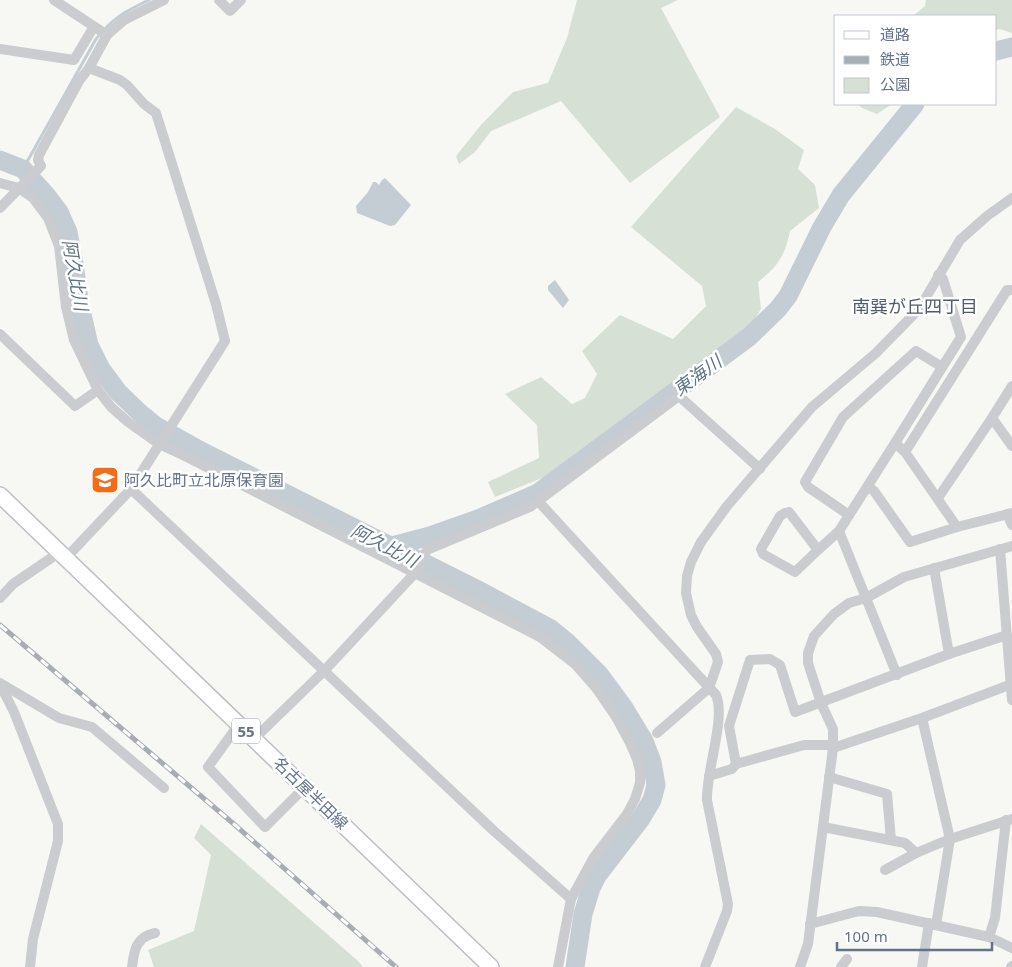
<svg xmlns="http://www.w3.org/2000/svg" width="1012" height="967" font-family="'Noto Sans','Noto Sans JP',sans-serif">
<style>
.green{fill:#d7e0d4}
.water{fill:#c5cdd4}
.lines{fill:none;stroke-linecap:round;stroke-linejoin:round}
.stream{stroke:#c5cdd4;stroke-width:3}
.river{stroke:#c5cdd4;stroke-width:19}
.primary-casing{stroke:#bcbfc3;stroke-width:18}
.minor{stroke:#caccd0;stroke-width:10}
.primary{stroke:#fff;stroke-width:15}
.rail-casing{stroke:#a8adb4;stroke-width:5}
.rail{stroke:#fff;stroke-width:3;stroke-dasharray:9;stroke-linecap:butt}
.labels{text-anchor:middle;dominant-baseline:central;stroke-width:5;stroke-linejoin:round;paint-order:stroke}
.shield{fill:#fff;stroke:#929cac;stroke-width:1}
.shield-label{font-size:15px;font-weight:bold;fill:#637288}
.poi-label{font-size:16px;fill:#637288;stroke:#fff;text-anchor:start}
.street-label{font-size:16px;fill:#637288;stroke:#fff}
.water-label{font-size:18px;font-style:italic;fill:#5f7484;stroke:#fff}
.neighbourhood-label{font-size:18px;fill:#525d6c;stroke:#fff}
</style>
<rect width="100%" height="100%" fill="#f7f8f4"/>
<g class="green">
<path d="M577,0H678L661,8L720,117L630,183L561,101L491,131L475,152L459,164L456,156L481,125L513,92L548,83L567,38Z"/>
<path d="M926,0H1012V33L1000,29L996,30V16H913L925,6Z"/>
<path d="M858,104H892L877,114L862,108Z"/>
<path d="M736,107L775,129L804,150L798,169L815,185L819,208L790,231C785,256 778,266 758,282L761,309L747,332L562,470L495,497L488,482L539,458L537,425L505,394L541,377L572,404L585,398L597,374L582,351L620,315L673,339L706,306L702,286L631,227Z"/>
<path d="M201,824L358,961L363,967H154L148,950L194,931L211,855L194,838Z"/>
</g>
<g class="water">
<path d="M385,178L411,205L395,225L390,226L357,213L356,206L368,192L373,182H376L379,185L382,180Z"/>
<path d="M555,280L569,300L563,308L548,290V286Z"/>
</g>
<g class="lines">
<path class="stream" d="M23,169L96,39C113,18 124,12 149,0"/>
<g class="river">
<path d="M996,51L1012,47"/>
<path d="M0,160L23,169L47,196L59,212L68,232L74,263L80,306L89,345L101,369L118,392L140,413L156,426L203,452L476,589L551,629L567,642L599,674L624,708L644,741L652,762L656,785L652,800L640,820L597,876L591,888L583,914L575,967"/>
<path d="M392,546L430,536L478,519L538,493L749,337L778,309L788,296L822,227L841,195L915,104"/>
</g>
<defs>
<path id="primary" d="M0,495L491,967"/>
</defs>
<use href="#primary" class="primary-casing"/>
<g class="minor">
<path d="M54,0L107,35"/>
<path d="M219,0L230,11L241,0"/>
<path d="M0,49L74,60L93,28"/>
<path d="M0,183L19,188L33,198L48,218L59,246L66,307L74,340L98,390L111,407L128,422L159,444L183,455L540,637L575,664L596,688L616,717L630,743L637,759L640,771V783L635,799L627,814L594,857L571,899L558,967"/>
<path d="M0,208L41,166L38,160L39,155L79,81L89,68L107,35L124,20L164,0"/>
<path d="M0,334L75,406L98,390"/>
<path d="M992,418L1012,446"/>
<path d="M895,443L961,337L943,279L938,275"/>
<path d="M905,452L1007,290H1012"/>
<path d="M868,486L874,491L910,542L957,527"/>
<path d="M131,489L494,831L571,899"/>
<path d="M938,498L992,418L1012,386"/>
<path d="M538,501L716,695C726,718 706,771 707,800L728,904L727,911L705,967"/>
<path d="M1007,514L1012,525"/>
<path d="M849,515L808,487L805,482L843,417L916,351L942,367"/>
<path d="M839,531L897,675"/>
<path d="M1000,549L1012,700"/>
<path d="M818,550L795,572L763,554L761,549L780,516L785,513L789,512L818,550L839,531L895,443L905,452L957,527L1012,513"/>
<path d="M65,559L131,489L225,341L216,304L156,113L144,104L127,85L120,80L89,68"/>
<path d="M0,598L13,584L60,552"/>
<path d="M949,654L1007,635"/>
<path d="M0,683L59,718L92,727L164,788"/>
<path d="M0,684L14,712L58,824V841L33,939L30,967"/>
<path d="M922,718L950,839L936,925"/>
<path d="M239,724L208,767L265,827L305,787"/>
<path d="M657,733L709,688L718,662L716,654L697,627L691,615L686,593L687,576L691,562L701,542L727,506L812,407L876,353L919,309L960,240L987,216L1012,198"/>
<path d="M254,739L324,671L415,573L427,550L530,507L679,396L760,469"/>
<path d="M833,748L922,718L1012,684"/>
<path d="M736,764L729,726L750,660L770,659L780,665L795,712L949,654L934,568"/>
<path d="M709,776L732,769L736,764L804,745H832"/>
<path d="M829,777L887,794L891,840"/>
<path d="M823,827L905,843L916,853L950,839L1012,819"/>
<path d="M885,870L916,853"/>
<path d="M810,924L859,911L877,912L989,937L1012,948"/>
<path d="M989,937L995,918L1006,820"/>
<path d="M132,967C134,950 136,937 155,933"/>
<path d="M800,967L808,944L833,748V729L821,703L808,663V653L814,636L834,614L849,603L866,598L904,577L1012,546"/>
<path d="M841,967L847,959"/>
<path d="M922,967L929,923"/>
<path d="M1011,967L1012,966"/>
</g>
<use href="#primary" class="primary"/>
<defs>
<path id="rail" d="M0,625L235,825L396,967"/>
</defs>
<use href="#rail" class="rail-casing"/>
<use href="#rail" class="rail"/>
</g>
<defs>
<symbol id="school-square" viewBox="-11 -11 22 22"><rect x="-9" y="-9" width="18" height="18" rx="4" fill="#f56c16" stroke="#fff"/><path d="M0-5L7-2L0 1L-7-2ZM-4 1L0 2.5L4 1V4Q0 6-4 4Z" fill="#fff"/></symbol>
</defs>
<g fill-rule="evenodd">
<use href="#school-square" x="89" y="464" width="32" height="32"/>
</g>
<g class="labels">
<rect class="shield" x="232" y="718.5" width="28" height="25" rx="4"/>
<g class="shield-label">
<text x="246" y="731">55</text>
</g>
<g class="poi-label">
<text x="124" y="480">阿久比町立北原保育園</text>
</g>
<g class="street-label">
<text transform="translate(311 793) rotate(44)">名古屋半田線</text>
</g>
<g class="water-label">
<text transform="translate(76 275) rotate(80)">阿久比川</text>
<text transform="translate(697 375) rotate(-36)">東海川</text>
<text transform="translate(385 545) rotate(27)">阿久比川</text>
</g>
<g class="neighbourhood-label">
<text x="915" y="306">南巽が丘四丁目</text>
</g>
</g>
<rect x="834" y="15" width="162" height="90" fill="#ffffff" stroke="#c1c7cf"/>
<rect x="844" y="31" width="25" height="8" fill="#ffffff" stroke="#c1c7cf"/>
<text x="880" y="40" font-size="15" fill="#637288">道路</text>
<rect x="844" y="56" width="25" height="8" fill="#a8adb4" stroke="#c1c7cf"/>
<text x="880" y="65" font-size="15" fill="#637288">鉄道</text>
<rect x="844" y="78" width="25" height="15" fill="#d7e0d4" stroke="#c1c7cf"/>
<text x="880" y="90" font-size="15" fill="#637288">公園</text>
<path d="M837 942v8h155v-8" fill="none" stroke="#637288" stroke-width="2.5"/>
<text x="844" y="942" font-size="15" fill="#637288" stroke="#ffffff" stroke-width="4" paint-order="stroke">100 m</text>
</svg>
